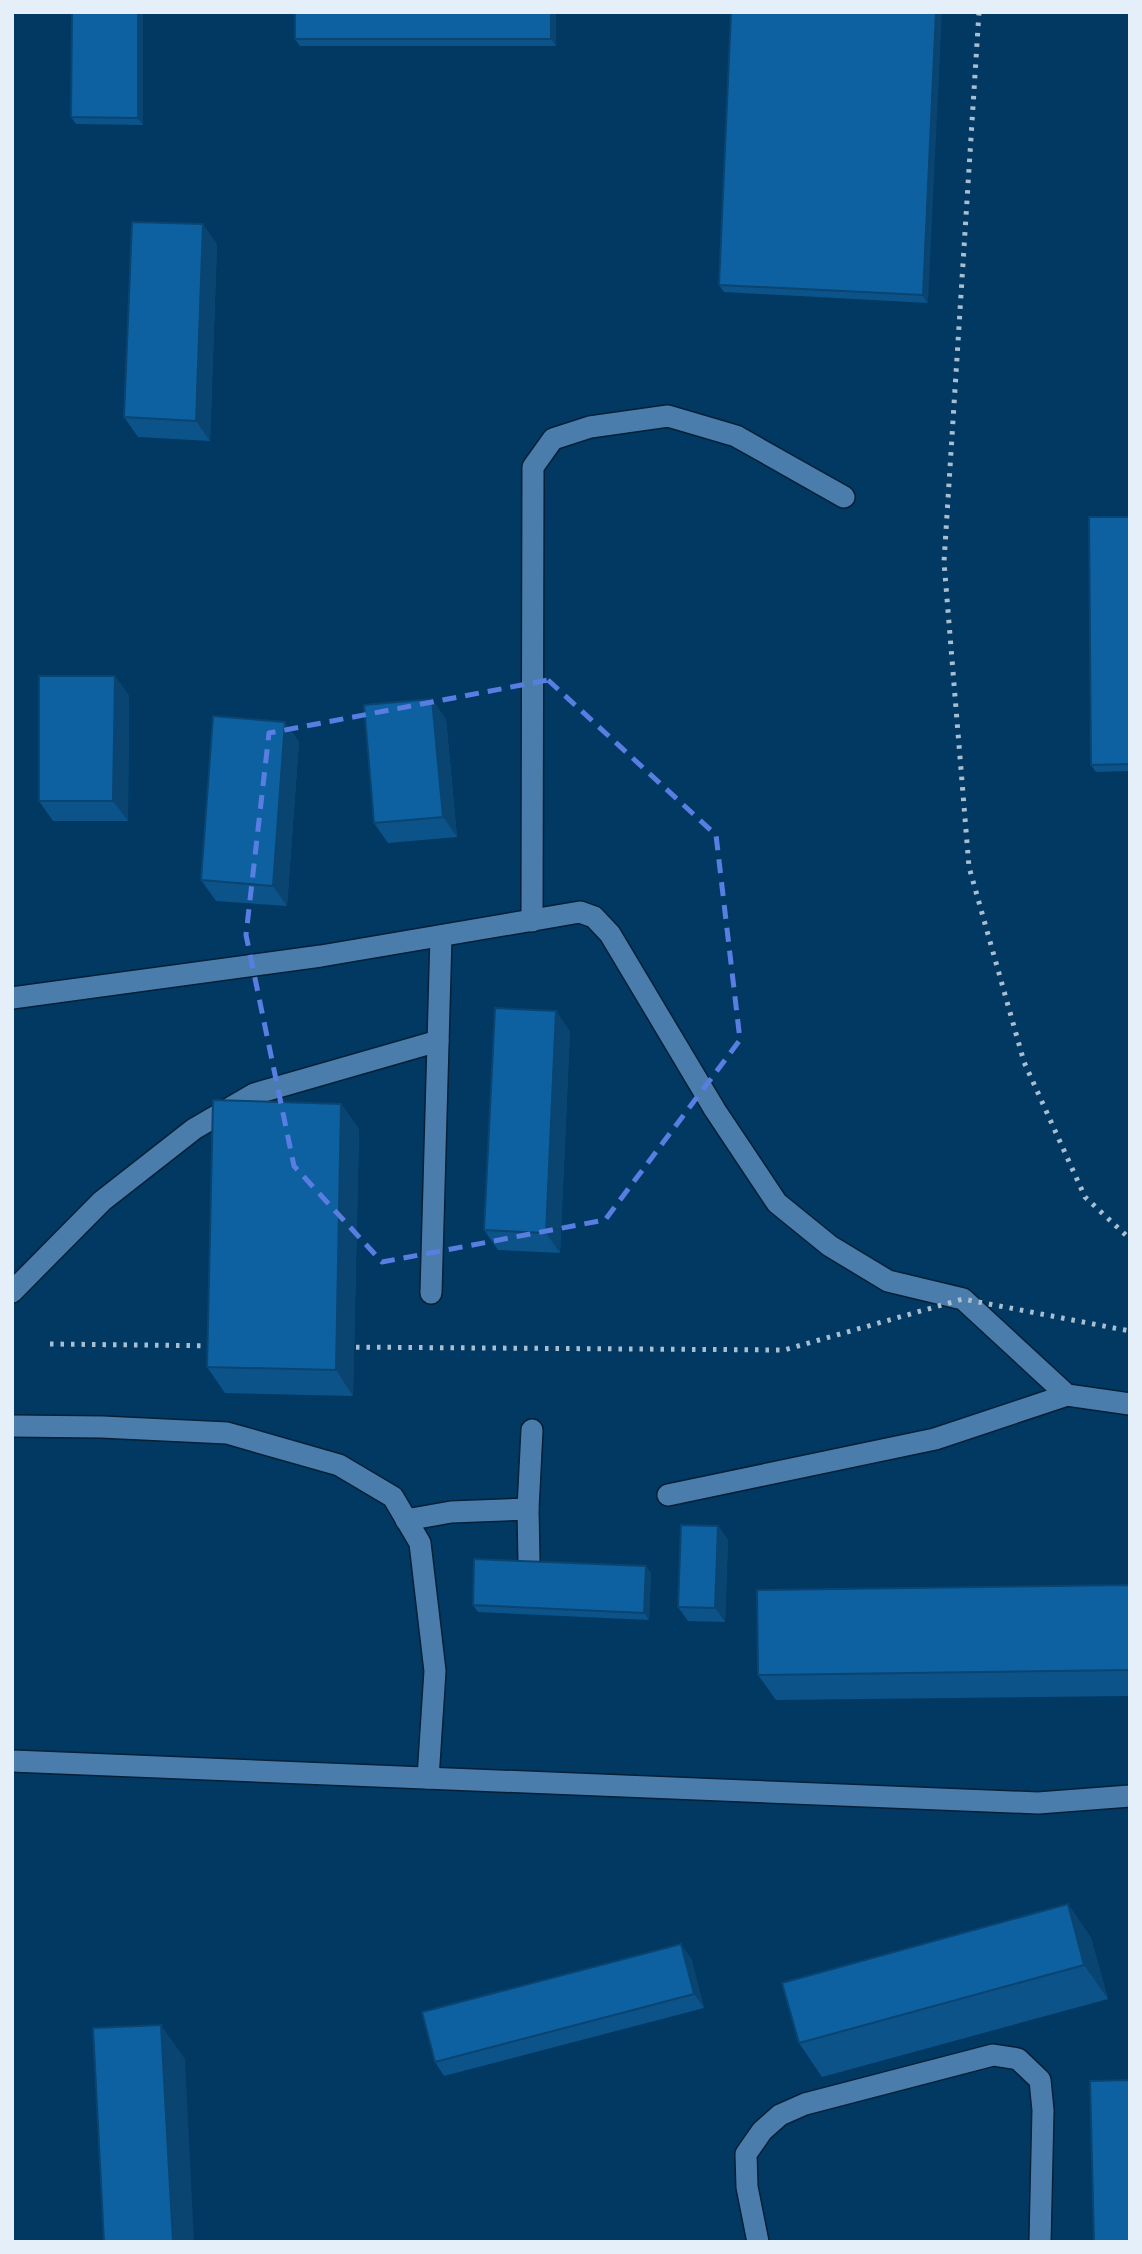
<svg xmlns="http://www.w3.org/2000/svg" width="1142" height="2254" font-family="Karla,sans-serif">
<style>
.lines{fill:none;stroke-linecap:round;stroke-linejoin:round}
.minor-casing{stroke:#052037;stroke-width:24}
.minor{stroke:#4b7dac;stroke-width:21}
.rail{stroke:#a8bfd2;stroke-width:5;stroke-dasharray:3.5 7;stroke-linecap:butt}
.wall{fill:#0c538a}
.shaded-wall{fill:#0a4471}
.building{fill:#0e61a1;stroke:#0a4471;stroke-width:2}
.marked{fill:none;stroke:#597ee2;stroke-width:5;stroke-dasharray:14 9;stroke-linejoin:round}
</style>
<rect width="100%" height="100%" fill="#013963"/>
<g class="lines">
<defs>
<g id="minor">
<path d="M532,921L533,467L553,439L590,427L668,416L736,436L844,497"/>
<path d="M12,998L321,956L580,912L594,917L610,934L715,1110L777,1203L830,1246L888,1281L963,1299L1067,1395L1130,1404"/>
<path d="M12,1292L102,1201L194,1129L254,1094L438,1041"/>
<path d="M431,1293L441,936"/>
<path d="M12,1426L102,1427L227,1433L339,1465L393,1497L420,1543L435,1671L428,1778"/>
<path d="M668,1495L935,1439L1067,1395"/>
<path d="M406,1520L451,1512L528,1509"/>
<path d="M529,1561L528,1509L532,1430"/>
<path d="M12,1761L1038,1803L1130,1796"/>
<path d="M758,2242L747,2187L746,2154L762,2131L780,2115L805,2104L993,2055L1018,2059L1040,2080L1043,2110L1040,2242"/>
</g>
</defs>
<use href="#minor" class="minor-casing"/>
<use href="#minor" class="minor"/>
<g class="rail">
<path d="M979,12L944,562L969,867L1024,1062L1085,1197L1130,1239"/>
<path d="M50,1344L226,1346"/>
<path d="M335,1347L784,1350L963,1299L1130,1331"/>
</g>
</g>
<g class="wall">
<path d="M72,12L143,125L76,124L71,117Z"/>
<path d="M556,12V46H300L295,39Z"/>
<path d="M731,12L928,303L724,292L719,285Z"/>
<path d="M217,244L210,441L138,437L124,417Z"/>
<path d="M1130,517V771L1096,772L1091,765Z"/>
<path d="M115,676L129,696L128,821H53L39,801Z"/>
<path d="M446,719L457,837L388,843L374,823Z"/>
<path d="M285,722L299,742L287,906L216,901L201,880Z"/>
<path d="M570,1031L560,1253L498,1250L484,1230Z"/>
<path d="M341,1104L359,1129L353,1396L225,1393L207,1367Z"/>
<path d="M718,1526L728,1540L725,1622L688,1621L678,1607Z"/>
<path d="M651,1573L649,1620L478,1612L473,1605Z"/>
<path d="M1130,1585V1696L776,1700L758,1675Z"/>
<path d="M1068,1904L1091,1938L1108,1999L822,2077L799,2043Z"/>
<path d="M691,1958L704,2008L444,2076L435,2062Z"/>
</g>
<g class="shaded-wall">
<path d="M138,12H143V125L138,118Z"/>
<path d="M551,12H556V46L551,39Z"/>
<path d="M936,12H942L928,303L923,295Z"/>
<path d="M203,224L217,244L210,441L196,421Z"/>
<path d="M115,676L129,696L128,821L113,801Z"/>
<path d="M432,699L446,719L457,837L443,817Z"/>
<path d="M285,722L299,742L287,906L273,886Z"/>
<path d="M556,1011L570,1031L560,1253L546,1233Z"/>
<path d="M341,1104L359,1129L353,1396L336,1370Z"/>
<path d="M718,1526L728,1540L725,1622L715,1608Z"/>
<path d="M646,1566L651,1573L649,1620L644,1613Z"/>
<path d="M1068,1904L1091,1938L1108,1999L1084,1965Z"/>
<path d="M681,1944L691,1958L704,2008L694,1994Z"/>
<path d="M161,2025L185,2059L194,2242H173Z"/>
</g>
<g class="building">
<path d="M72,12H138V118L71,117Z"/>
<rect x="295" y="12" width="256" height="27"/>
<path d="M731,12H936L923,295L719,285Z"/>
<path d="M132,222L203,224L196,421L124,417Z"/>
<path d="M1089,517H1130V764L1091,765Z"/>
<path d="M39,676H115L113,801H39Z"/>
<path d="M432,699L443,817L374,823L364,705Z"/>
<path d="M213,716L285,722L273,886L201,880Z"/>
<path d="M495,1008L556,1011L546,1233L484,1230Z"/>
<path d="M213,1100L341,1104L336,1370L207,1367Z"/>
<path d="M681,1525L718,1526L715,1608L678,1607Z"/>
<path d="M474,1559L646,1566L644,1613L473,1605Z"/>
<path d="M1130,1585V1670L758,1675L757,1590Z"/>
<path d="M1068,1904L1084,1965L799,2043L782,1983Z"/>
<path d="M681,1944L694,1994L435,2062L422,2012Z"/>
<path d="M161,2025L173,2242H104L93,2028Z"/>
<path d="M1130,2080V2242H1094L1090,2081Z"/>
</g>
<path class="marked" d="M548,680L716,835L740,1040L605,1220L382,1262L294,1166L246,935L269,733Z"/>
<rect width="1142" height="2254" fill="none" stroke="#e5effa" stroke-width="28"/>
</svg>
